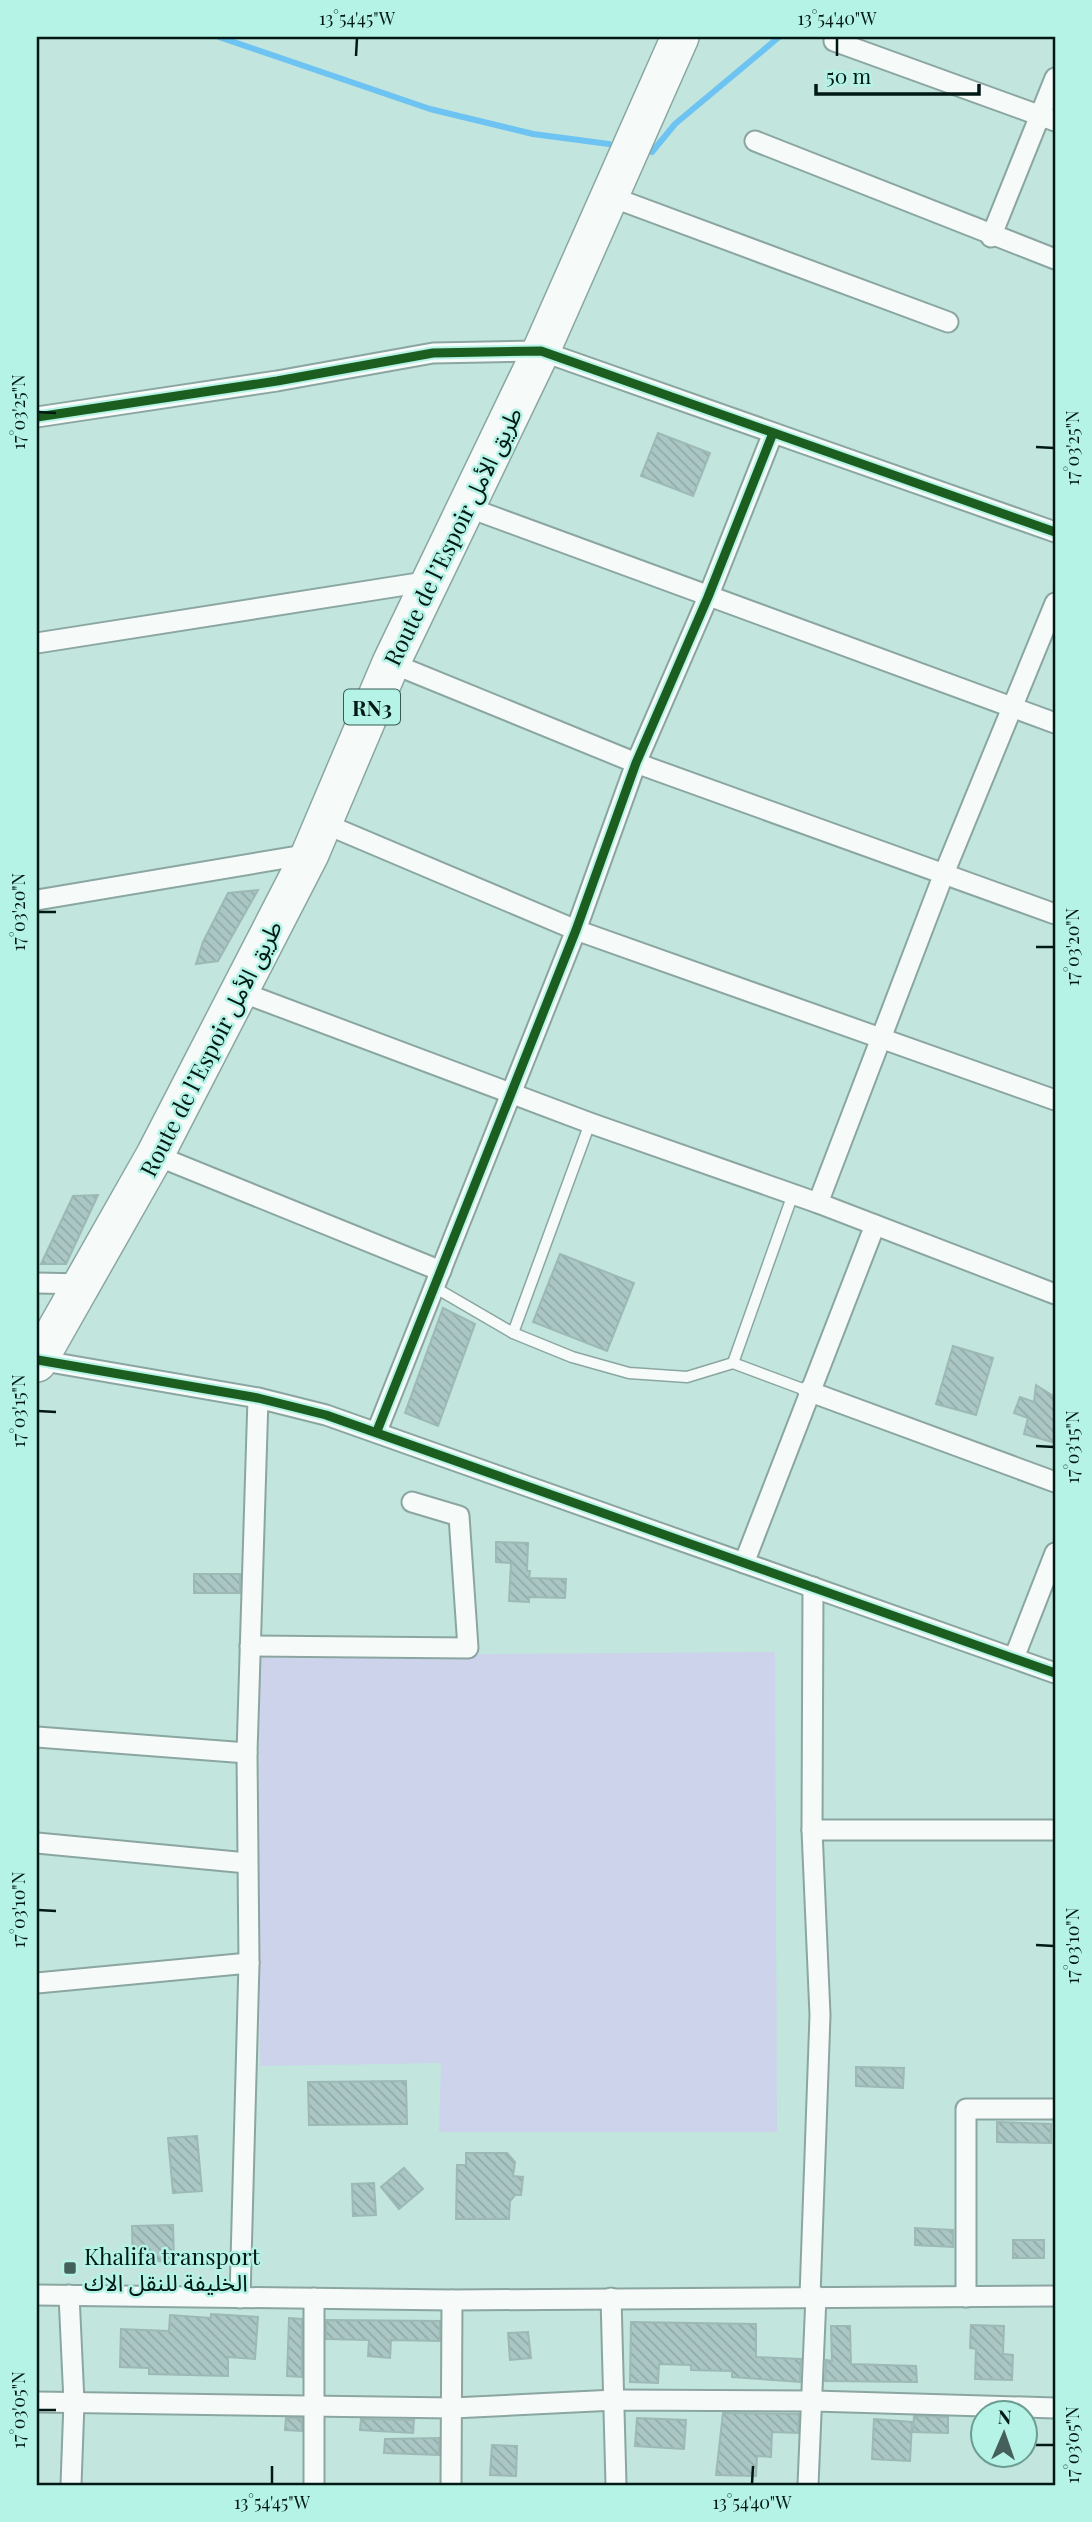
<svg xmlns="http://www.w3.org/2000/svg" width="1092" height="2522" font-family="'Playfair Display','Noto Sans Arabic',serif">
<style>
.park{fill:#cdd3eb}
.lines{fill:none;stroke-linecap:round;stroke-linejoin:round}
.stream{stroke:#6dc3f2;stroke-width:6}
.building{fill:url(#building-back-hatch);stroke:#9db9b6;stroke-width:2}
.lane-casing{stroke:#8ba6a1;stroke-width:13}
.street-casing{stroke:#8ba6a1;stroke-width:23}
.highway-casing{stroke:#8ba6a1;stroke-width:40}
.lane{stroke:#f6fbfa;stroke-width:10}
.street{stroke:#f6fbfa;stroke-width:19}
.highway{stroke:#f6fbfa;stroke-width:37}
.cycleway-casing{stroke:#b4f3e6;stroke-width:13}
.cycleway{stroke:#1b5e20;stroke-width:9}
.ticks{fill:none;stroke:#011915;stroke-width:2.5}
.poi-dot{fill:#45605b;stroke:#b4f3e6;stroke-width:2.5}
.labels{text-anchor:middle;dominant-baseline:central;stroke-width:5;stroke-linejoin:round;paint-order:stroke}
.shield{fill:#b4f3e6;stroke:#375a54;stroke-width:2}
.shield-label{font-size:21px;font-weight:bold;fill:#011915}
.street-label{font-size:23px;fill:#011915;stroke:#b4f3e6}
.poi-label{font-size:23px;fill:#011915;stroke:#b4f3e6;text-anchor:start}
.neatline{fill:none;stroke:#011915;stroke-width:2.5}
.ticks-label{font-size:18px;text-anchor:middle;fill:#011915}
</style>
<defs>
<pattern id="building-back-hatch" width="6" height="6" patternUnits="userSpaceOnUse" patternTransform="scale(1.75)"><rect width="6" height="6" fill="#abc7c5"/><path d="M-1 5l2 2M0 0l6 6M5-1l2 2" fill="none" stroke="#91aaa8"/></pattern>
</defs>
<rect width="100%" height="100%" fill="#c2e5de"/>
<path class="park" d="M775,1652L777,2132H439L441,2063L260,2066L259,1656Z"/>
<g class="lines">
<g class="stream">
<path d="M219,37L430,109L533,134L609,144"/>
<path d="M652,152L675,124L779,37"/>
</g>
</g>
<g class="building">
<path d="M658,433L710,453L693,496L641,476Z"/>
<path d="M258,890L218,961L196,964L203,942L228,893Z"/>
<path d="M98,1195L66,1264H41L73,1196Z"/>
<path d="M560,1254L634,1283L607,1351L533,1322Z"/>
<path d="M443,1308L475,1324L438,1426L405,1413Z"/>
<path d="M953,1346L993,1358L976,1415L936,1404Z"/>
<path d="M1036,1385L1055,1397V1443L1024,1434L1028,1418L1014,1413L1020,1397L1034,1402Z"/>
<path d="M496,1542L528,1543L527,1571H530L529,1578L566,1579L565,1598L529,1597V1602L509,1601L511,1563L496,1562Z"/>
<rect x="194" y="1574" width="46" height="19"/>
<path d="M856,2067L904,2068L903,2088L856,2086Z"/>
<path d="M406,2081L407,2124L309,2125L308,2082Z"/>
<path d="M997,2122L1051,2124V2143L997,2142Z"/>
<path d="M197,2136L202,2191L173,2193L168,2138Z"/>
<path d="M466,2153H507L515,2162L513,2176L523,2177L521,2195H515L510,2201L509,2219H456L457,2165H466Z"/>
<path d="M404,2168L423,2189L399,2209L381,2187Z"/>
<path d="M374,2183L376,2215L353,2216L352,2184Z"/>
<path d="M173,2225L174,2261L133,2262L132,2226Z"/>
<path d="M915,2228L953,2230V2247L915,2245Z"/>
<rect x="1013" y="2240" width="31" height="18"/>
<path d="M211,2314L258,2317L255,2359L228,2357V2376L149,2374V2368L120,2367L121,2329L169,2331L170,2315L211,2318Z"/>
<path d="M289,2318L302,2319V2377L287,2376Z"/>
<path d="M326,2320L440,2321V2341L391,2340L390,2358L368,2356L369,2340L326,2339Z"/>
<path d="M631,2322L756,2324V2357L801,2359L800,2382L732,2377V2371L691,2370V2365L659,2364L658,2383L630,2382Z"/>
<path d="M971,2325L1004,2326L1003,2354L1013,2355L1012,2380L975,2379L976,2349L970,2348Z"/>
<path d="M831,2326H850L851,2364L916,2366L917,2382L825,2381L826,2360L832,2361Z"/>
<path d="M528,2332L531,2358L510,2360L508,2333Z"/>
<path d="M723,2413L799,2414L798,2433L772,2432L771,2457L757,2456L756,2476L716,2475Z"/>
<path d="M914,2416L948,2417V2433L913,2432Z"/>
<path d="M286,2418H302V2431L285,2430Z"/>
<path d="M637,2418L686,2420L684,2449L635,2446Z"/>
<path d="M361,2419L414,2420L413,2433L360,2430Z"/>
<path d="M874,2419L912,2422L910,2461L872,2459Z"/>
<path d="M439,2438V2455L384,2453L385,2439Z"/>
<path d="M492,2445L517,2446L516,2476L490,2475Z"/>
</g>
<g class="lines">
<defs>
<g id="lane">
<path d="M434,1287L513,1333L572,1357L629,1373L687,1377L733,1363L808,1391"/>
<path d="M513,1333L590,1123"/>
<path d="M733,1363L793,1194"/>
</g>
<g id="street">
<path d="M834,41L1055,121"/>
<path d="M755,141L1055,259"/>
<path d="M609,196L948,322"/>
<path d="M991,237L1055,78"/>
<path d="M37,417L277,381L433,353L541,351L1055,532"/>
<path d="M467,507L1055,723"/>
<path d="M37,643L431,581"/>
<path d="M391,663L636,763L1055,914"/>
<path d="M323,823L576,930L1055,1100"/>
<path d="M37,900L310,854"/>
<path d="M241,992L590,1123L818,1203L1055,1294"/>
<path d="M155,1155L441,1271"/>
<path d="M818,1203L943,876L1055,603"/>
<path d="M37,1283L84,1284"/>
<path d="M38,1360L258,1398L326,1415L1055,1673"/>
<path d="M808,1391L1055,1482"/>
<path d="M377,1431L576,930L636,763L708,597L773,433"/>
<path d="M744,1563L875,1225"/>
<path d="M250,1646L468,1648L459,1516L412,1502"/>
<path d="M1014,1658L1055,1553"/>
<path d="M37,1737L247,1753"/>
<path d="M812,1830H1055"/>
<path d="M37,1843L247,1863"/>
<path d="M37,1983L249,1963"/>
<path d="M37,2295L452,2300L1055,2296"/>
<path d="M69,2295L74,2402L71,2485"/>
<path d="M810,2296L820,2015L812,1830L813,1587"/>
<path d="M966,2297V2109H1055"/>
<path d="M240,2298L249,1963L247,1753L258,1398"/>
<path d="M314,2298V2485"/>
<path d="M611,2298L616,2485"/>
<path d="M37,2402L453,2408L615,2400L814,2401L1055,2408"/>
<path d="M451,2485L452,2300"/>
<path d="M808,2485L816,2296"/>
</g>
<path id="highway" d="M37,1363L155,1155L310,854L391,663L541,351L680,37"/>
</defs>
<use href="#lane" class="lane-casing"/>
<use href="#street" class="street-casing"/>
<use href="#highway" class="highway-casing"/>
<use href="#lane" class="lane"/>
<use href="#street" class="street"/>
<use href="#highway" class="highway"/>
<defs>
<g id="cycleway">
<path d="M37,417L277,381L433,353L541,351L1055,532"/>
<path d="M38,1360L258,1398L326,1415L1055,1673"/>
<path d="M377,1431L576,930L636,763L708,597L773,433"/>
</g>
</defs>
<use href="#cycleway" class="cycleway-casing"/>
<use href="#cycleway" class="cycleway"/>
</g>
<path class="ticks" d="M356,56L357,38M837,56V38M38,412L56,413M1036,447L1054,448M38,912H56M1036,947H1054M38,1411L56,1412M1036,1446L1054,1447M38,1910L56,1911M1036,1945L1054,1946M38,2410H56M1036,2445H1054M272,2484V2466M752,2484L753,2466"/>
<rect class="poi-dot" x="63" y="2261" width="14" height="14" rx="3.5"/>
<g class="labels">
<rect class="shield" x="344" y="689.5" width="56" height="35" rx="5"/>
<g class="shield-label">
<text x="372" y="707">RN3</text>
</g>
<g class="street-label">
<text transform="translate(452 536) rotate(-64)">Route de l’Espoir طريق الأمل</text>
<text transform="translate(210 1048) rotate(-63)">Route de l’Espoir طريق الأمل</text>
</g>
<g class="poi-label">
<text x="84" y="2255">Khalifa transport<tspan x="84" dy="26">الخليفة للنقل الاك</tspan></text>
</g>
</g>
<rect width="1092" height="2522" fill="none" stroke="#b4f3e6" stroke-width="77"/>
<g transform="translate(1004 2434) rotate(2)"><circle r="33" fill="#b4f3e6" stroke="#6c9c92" stroke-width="2"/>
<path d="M0-5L12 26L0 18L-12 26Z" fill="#45605b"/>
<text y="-10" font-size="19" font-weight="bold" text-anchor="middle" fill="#011915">N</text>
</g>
<path d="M816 84v10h163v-10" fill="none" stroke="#011915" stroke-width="3.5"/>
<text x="826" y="84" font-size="21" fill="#011915" stroke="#b4f3e6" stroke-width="5" paint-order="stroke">50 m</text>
<rect x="38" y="38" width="1016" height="2446" class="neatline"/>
<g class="ticks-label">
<text x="357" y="25">13°54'45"W</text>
<text x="837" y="25">13°54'40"W</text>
<text transform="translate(19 412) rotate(-90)" y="6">17°03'25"N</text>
<text transform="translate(1073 448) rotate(-90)" y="6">17°03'25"N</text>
<text transform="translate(19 912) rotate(-90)" y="6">17°03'20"N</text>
<text transform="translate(1073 947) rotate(-90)" y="6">17°03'20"N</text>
<text transform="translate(19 1411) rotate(-90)" y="6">17°03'15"N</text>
<text transform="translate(1073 1447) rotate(-90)" y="6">17°03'15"N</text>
<text transform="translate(19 1910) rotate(-90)" y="6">17°03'10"N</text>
<text transform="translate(1073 1946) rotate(-90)" y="6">17°03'10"N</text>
<text transform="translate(19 2410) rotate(-90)" y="6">17°03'05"N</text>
<text transform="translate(1073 2445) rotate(-90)" y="6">17°03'05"N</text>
<text x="272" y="2509">13°54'45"W</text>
<text x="752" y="2509">13°54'40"W</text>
</g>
</svg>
